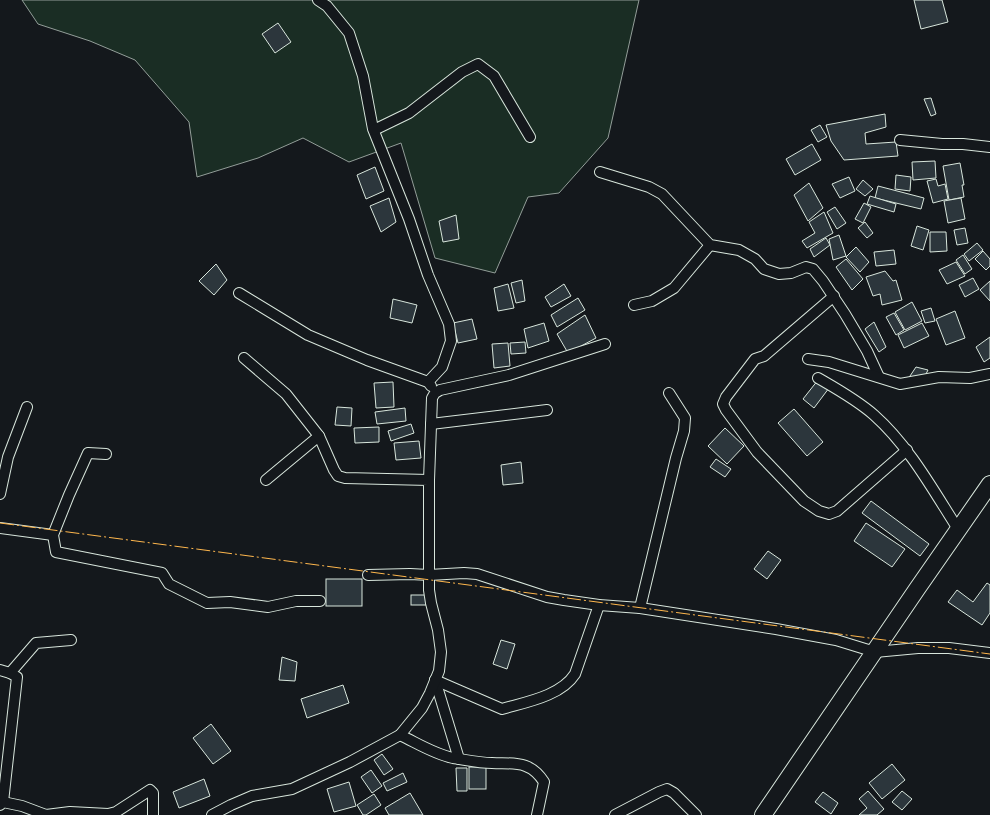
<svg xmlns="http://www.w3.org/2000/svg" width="990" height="815" font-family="Barlow,sans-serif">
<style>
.green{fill:#1a2d24;stroke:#939e99}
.building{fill:#2c363c;stroke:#d8e6dc}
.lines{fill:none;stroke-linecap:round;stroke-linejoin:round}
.minor-casing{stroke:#d8e6dc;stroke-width:12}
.primary-casing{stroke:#d8e6dc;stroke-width:18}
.minor{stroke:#14181c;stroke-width:10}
.primary{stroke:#14181c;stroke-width:16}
.power{stroke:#ffb74d;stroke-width:1;stroke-dasharray:14 3 2 3;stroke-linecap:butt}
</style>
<rect width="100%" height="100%" fill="#14181c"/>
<path class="green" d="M22,0H639L608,138L559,193L528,197L495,273L435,258L401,143L349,162L303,138L258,158L197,177L189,122L135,60L90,41L38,24Z"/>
<g class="building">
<path d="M914,0H942L948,22L921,29Z"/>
<path d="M278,23L291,42L275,53L262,34Z"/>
<path d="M931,98L936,114L931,116L924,99Z"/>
<path d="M885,114L886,127L865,133L866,144L896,142L898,156L844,160L831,141L826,125Z"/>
<path d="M820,125L827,137L818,142L811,130Z"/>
<path d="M812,144L821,160L795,175L786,159Z"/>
<path d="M935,161L936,178L913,180L912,162Z"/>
<path d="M960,163L964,185H962L964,197L949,200L943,166Z"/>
<path d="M375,167L384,191L366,199L357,175Z"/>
<path d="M896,175L911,177L910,191L895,189Z"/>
<path d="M849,177L855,191L840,198L832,184Z"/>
<path d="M936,179L938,186L945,184L948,199L933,203L927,181Z"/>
<path d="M863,180L873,189L865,196L856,189Z"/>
<path d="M809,183L823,208L808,221L794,195Z"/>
<path d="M878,186L924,198L921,209L875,198Z"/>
<path d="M870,196L896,204L894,212L867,204Z"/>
<path d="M389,198L396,222L381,232L370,206Z"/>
<path d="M961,198L965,219L948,223L944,201Z"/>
<path d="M864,203L871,207L863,223L855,219Z"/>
<path d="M835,207L846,223L837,229L827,212Z"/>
<path d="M824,212L833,233L807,248L802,241L815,233L809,222Z"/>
<path d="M456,215L459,239L443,242L439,221Z"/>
<path d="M865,222L873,233L867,238L858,228Z"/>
<path d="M917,226L929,230L923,250L911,246Z"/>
<path d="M965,228L968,243L957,245L954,230Z"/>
<path d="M930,232H946L947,251L930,252Z"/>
<path d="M839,235L846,256L833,260L829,239Z"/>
<path d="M826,238L830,245L814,257L810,249Z"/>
<path d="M977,243L983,250L969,261L964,254Z"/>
<path d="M856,247L869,262L860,272L846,257Z"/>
<path d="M894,250L896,264L876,266L874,252Z"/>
<path d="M983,251L990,259V266L986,270L975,259Z"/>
<path d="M963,255L972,269L965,274L956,260Z"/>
<path d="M846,259L863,279L852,290L836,267Z"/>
<path d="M956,262L965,276L947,284L939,270Z"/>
<path d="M216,264L227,280L214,295L199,281Z"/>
<path d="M885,271L893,281L896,280L902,300L882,305L880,294L873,296L866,277Z"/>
<path d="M973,278L979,289L965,297L959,285Z"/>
<path d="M522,280L525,301L516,303L511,283Z"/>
<path d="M990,281V301L980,290Z"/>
<path d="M508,284L514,308L498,311L494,288Z"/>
<path d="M564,284L571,296L551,307L545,297Z"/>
<path d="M578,298L585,310L557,327L551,315Z"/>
<path d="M393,299L417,305L412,323L390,318Z"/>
<path d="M912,302L922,321L905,330L895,312Z"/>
<path d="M931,308L935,321L925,323L921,311Z"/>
<path d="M955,311L965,338L946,345L936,319Z"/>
<path d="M894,313L904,330L896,335L886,317Z"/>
<path d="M585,315L596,338L568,353L557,334Z"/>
<path d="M472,319L477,339L458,343L453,323Z"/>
<path d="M874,322L886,347L879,352L865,329Z"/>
<path d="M544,323L549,341L528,348L524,329Z"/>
<path d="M922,323L929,336L904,348L898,335Z"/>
<path d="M990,337V358L984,362L976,347Z"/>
<path d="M525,342L526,353L511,354L510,343Z"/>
<path d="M508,343L510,366L494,368L492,344Z"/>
<path d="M916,367L928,370L924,378L908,379Z"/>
<path d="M818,380L829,388L814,408L803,399Z"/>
<path d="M393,382L394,407L376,408L374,383Z"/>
<path d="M337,407L352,408L351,426L335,425Z"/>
<path d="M405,408L406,421L377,424L375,412Z"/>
<path d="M794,409L823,442L807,456L778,423Z"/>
<path d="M411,424L414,433L391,441L388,431Z"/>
<path d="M379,427V442L355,443L354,428Z"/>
<path d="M725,428L744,446L727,464L708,446Z"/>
<path d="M419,441L421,458L396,460L394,443Z"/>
<path d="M716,459L731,469L725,477L710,467Z"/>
<path d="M521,462L523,483L503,485L501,465Z"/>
<path d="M871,501L929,544L920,556L862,513Z"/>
<path d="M866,523L905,549L892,567L854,541Z"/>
<path d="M768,551L781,560L767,579L754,569Z"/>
<rect x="326" y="579" width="36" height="27"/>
<path d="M987,583L990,585V613L982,625L948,602L957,590L973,602Z"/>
<rect x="411" y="595" width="15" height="10"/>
<path d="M501,640L515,644L507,669L493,664Z"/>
<path d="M282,657L297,662L295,681L279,680Z"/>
<path d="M343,685L349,703L307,718L301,699Z"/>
<path d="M211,724L231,751L213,764L193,738Z"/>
<path d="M382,754L393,769L384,775L374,760Z"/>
<path d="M892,764L905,780L882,799L869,783Z"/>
<rect x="469" y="767" width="17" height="22"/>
<path d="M456,768H467V791H457Z"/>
<path d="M371,770L382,786L372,793L361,777Z"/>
<path d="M403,773L407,782L387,791L383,783Z"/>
<path d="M204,779L210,796L179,808L173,792Z"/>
<path d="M349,782L356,806L334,812L327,789Z"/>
<path d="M868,791L884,809L877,815H859L867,808L859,799Z"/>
<path d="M902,791L912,799L902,810L892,802Z"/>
<path d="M823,792L838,803L831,814L815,802Z"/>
<path d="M410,793L423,815H389L385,808Z"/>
<path d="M374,794L381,805L366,815H363L357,805Z"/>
</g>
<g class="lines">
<defs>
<g id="minor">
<path d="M318,0L327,6L349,33L363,76L373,129L409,219L428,275L449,324L451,341L442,367L428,382"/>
<path d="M374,130L409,113L462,72L478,64L494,76L530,137"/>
<path d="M900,140L942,144H963L990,147"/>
<path d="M600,172L649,187L662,194L710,245L739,250L755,259L764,269L779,274L791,273L806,267L813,269L823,281L845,314L867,351L879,377"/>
<path d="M239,293L308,335L367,360L428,382L431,386"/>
<path d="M834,296L764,356L755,359L726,397L723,404L726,410L757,452L804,501L819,511L829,514L837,511L907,450"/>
<path d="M634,305L652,301L674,288L710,245"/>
<path d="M808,359L829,362L900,384L939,377L970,378L990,374"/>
<path d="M818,378C837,389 857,400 874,415C909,446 933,490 958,529"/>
<path d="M431,424L547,410"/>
<path d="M106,454L88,453L69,495L53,535L56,552L162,573L169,584L207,603L230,602L268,607L296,601H320"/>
<path d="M266,480L319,436"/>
<path d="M429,480L432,398L435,393L440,390L509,375L605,344"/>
<path d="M0,494L8,457L27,407"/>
<path d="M0,528L53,535"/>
<path d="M368,575L410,574L429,575L464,573L477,574L547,597L564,600L599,605L640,608L776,629L836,640L875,652L918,648H949L990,653"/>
<path d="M640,608L676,458L684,431L685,418L669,393"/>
<path d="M0,670L10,673L17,677L3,802"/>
<path d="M10,673L36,643L71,640"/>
<path d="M435,680L502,709C526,702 561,696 575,674L599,605"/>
<path d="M435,680L459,759"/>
<path d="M400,735C417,743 434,754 453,758C466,760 480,763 492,763C514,764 530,760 544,782L537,815"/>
<path d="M0,805L3,802L22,806L46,815L70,812L108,814L116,812L150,790L153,793V815"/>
<path d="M212,815L231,805L252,796L292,789L350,762L400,735L422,708L430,693L439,671L441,652L438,630L431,603L429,590V480L345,478L338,476L334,470L319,436L286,394L244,358"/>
<path d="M615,815L659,792L667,789L674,793L696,815"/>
</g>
<path id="primary" d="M763,815L917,589L990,484"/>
</defs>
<use href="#minor" class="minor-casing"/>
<use href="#primary" class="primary-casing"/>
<use href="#minor" class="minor"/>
<use href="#primary" class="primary"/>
<path class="power" d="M0,523L990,654"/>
</g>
</svg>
